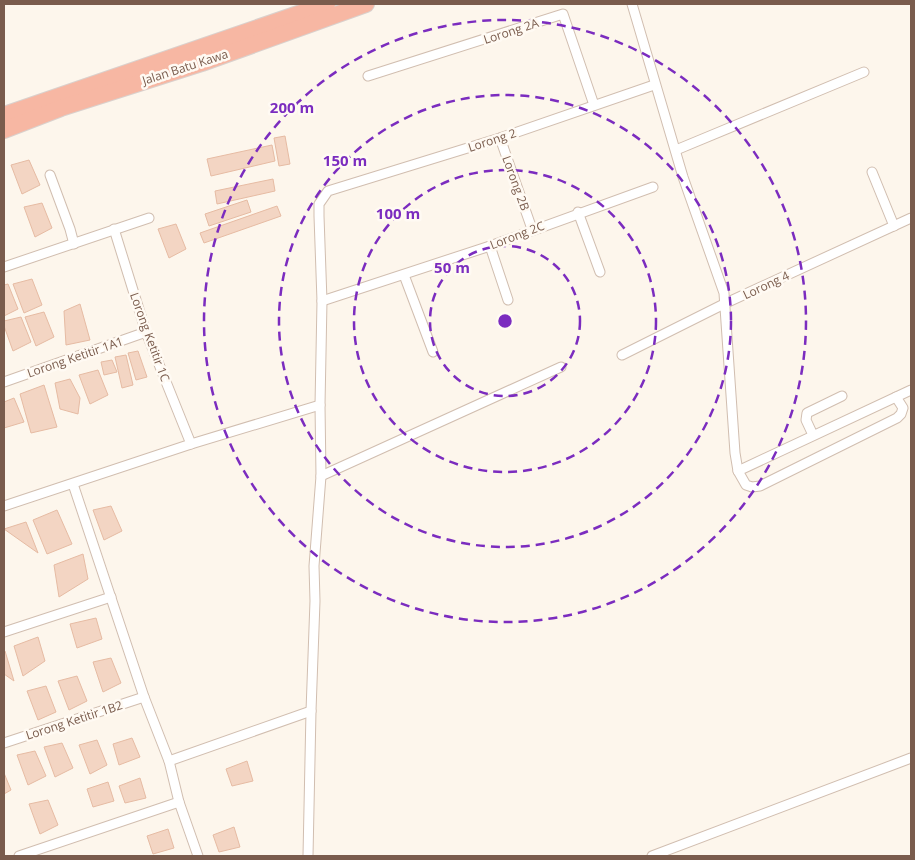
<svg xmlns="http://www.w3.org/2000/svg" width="915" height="860" font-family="'Open Sans',sans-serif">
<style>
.building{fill:#f3d5c3;stroke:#e6bba3}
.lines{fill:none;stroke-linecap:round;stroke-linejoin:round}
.street-casing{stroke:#d1beb0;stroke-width:11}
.highway-casing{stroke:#dad1cd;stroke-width:18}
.street{stroke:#fff;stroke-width:9}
.highway{stroke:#f7b7a3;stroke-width:16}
.ring{fill:none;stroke:#7b2cbf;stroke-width:2.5;stroke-dasharray:9 6}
.labels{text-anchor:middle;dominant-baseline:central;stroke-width:5;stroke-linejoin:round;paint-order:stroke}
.street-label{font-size:12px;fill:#7a5c4d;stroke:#fffaf3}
.centre{fill:#7b2cbf;stroke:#fffaf3;stroke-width:2.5}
.ring-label{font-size:15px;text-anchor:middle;font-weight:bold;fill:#7b2cbf;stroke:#fffaf3;stroke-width:5;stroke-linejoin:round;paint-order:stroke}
</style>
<rect width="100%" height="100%" fill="#fdf6ec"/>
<g class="building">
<path d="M285,136L290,164L279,166L274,138Z"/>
<path d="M272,145L275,161L211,176L207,159Z"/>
<path d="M29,160L40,185L22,194L11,165Z"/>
<path d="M273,179L275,191L217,204L215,191Z"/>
<path d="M247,200L251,212L209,226L205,214Z"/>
<path d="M42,203L52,228L35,237L24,207Z"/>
<path d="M277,206L281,216L204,243L200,233Z"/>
<path d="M176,224L186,249L169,258L158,229Z"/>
<path d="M32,279L42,305L24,313L13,284Z"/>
<path d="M8,284L18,309L4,316V285Z"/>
<path d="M80,304L90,340L66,345L64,311Z"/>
<path d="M44,312L54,337L36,346L25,317Z"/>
<path d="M21,317L31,342L13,351L4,326V321Z"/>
<path d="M138,351L147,377L136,380L128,353Z"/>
<path d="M126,355L133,385L122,388L115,357Z"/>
<path d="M112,360L117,372L104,375L101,362Z"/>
<path d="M98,370L108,395L90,404L79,375Z"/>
<path d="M70,379L80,398L78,414L60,409L55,383Z"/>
<path d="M44,385L57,427L31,433L20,394Z"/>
<path d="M14,398L24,422L4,428V402Z"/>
<path d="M111,506L122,531L104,540L93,510Z"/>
<path d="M57,510L72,544L47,554L33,520Z"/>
<path d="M26,522L38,553L4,529Z"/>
<path d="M83,554L88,579L59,597L54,565Z"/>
<path d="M96,618L102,639L77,648L70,624Z"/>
<path d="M38,637L45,661L23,676L14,646Z"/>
<path d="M4,651H5L14,681L4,674Z"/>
<path d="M111,658L121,683L103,692L93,662Z"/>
<path d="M77,676L87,701L69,710L58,681Z"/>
<path d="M46,686L56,712L38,720L27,691Z"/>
<path d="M132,738L140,757L119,765L113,744Z"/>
<path d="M97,740L107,765L90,774L79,745Z"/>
<path d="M62,743L73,768L55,777L44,747Z"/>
<path d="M35,751L46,776L28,785L17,755Z"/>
<path d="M247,761L253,781L232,786L226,769Z"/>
<path d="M4,773L11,790L4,794Z"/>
<path d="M140,778L146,798L125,803L119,786Z"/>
<path d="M108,782L114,801L93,807L87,789Z"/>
<path d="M48,800L58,825L40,834L29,804Z"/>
<path d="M234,827L240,847L219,852L213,835Z"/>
<path d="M168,829L174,848L153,854L147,836Z"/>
</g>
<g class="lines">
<defs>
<g id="street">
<path d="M632,4L683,177L724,293L735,453L738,471L911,390"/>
<path d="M368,76L563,14L594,105"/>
<path d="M500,138L532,229"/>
<path d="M676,150L864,72"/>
<path d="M872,172L894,226"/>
<path d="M50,175L70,229L74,244"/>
<path d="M578,212L600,272"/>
<path d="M114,229L146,332L191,444"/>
<path d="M490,246L508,300"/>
<path d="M4,267L149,218"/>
<path d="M404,275L433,352"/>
<path d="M322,301L490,246L653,187"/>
<path d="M622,355L726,303L911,218"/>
<path d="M4,382L146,332"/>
<path d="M813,435L806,420L807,413L842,396"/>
<path d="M738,471L746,485L752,487L760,486L897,418L901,414L903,408L896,397"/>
<path d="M321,476L561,367"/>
<path d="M73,484L144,697L169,761L179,802L198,856"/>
<path d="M4,506L191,444L320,405"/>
<path d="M4,632L111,597"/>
<path d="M4,743L144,697"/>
<path d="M169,761L311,711"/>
<path d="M19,856L179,802"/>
<path d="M308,856L311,711L315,601L314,566L321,476L320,405L322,301L319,216V204L328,191L500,138L654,85"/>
<path d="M652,856L911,758"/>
</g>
<g id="highway">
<path d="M4,115L327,4"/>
<path d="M4,130L61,108L202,63L366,4"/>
</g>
</defs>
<use href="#street" class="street-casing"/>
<use href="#highway" class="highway-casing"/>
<use href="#street" class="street"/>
<use href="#highway" class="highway"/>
</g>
<g class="ring">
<circle cx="505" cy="321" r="75"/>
<circle cx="505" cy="321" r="151"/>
<circle cx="505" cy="321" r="226"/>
<circle cx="505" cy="321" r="301"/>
</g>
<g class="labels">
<g class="street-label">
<text transform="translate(511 31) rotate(-18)">Lorong 2A</text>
<text transform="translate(185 67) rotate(-18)">Jalan Batu Kawa</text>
<text transform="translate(492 140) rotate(-18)">Lorong 2</text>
<text transform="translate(516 183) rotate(70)">Lorong 2B</text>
<text transform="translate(517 235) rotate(-21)">Lorong 2C</text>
<text transform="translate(766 285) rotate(-25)">Lorong 4</text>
<text transform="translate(150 337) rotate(70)">Lorong Ketitir 1C</text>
<text transform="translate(75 357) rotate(-19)">Lorong Ketitir 1A1</text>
<text transform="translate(74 720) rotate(-18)">Lorong Ketitir 1B2</text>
</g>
</g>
<circle cx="505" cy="321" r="8" class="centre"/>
<g class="ring-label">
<text x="292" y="113">200 m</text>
<text x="345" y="166">150 m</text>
<text x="398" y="219">100 m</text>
<text x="452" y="273">50 m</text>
</g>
<rect width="915" height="860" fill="none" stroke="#7a5c4d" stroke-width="10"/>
</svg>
